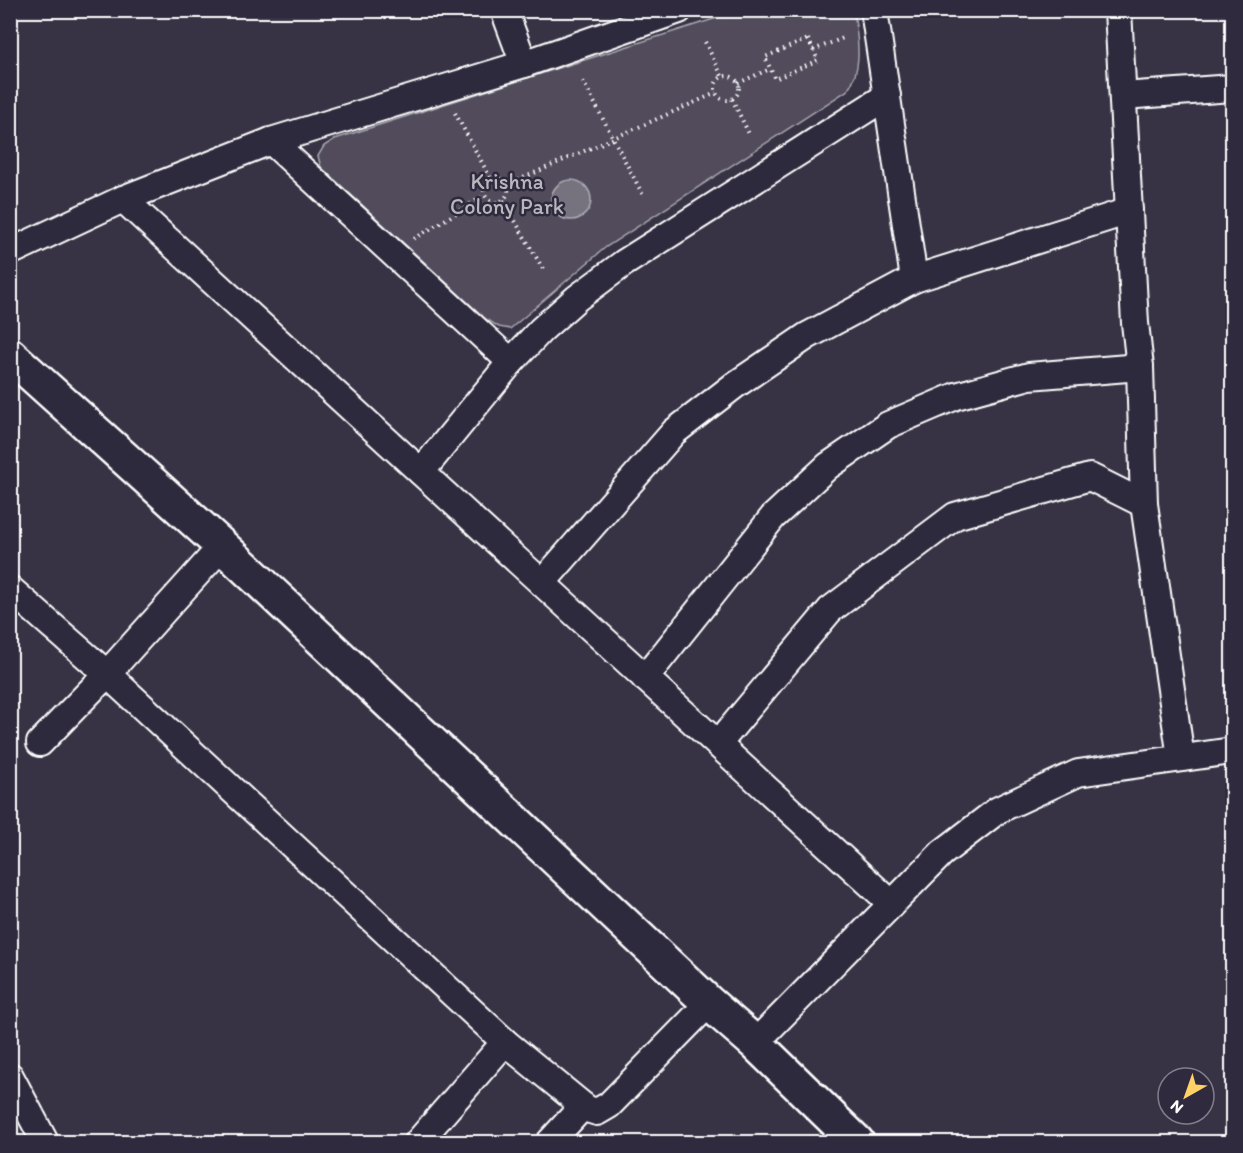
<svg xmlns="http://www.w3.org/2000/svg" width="1243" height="1153" font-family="Itim,sans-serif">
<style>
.green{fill:#514c5c;stroke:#a8a6ae;stroke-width:1.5}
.water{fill:#76737f;stroke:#adabb2;stroke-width:1.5}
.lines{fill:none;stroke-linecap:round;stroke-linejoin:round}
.minor-casing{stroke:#fff;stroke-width:30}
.tertiary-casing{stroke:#fff;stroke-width:38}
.path{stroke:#fff;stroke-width:4;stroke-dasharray:1.5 4.5;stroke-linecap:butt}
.minor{stroke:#2f2a3d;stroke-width:26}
.tertiary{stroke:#2f2a3d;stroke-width:33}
.labels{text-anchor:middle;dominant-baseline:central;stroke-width:5;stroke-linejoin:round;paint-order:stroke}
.park-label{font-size:22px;fill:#b9b7be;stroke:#2f2a3d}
</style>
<rect width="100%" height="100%" fill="#373345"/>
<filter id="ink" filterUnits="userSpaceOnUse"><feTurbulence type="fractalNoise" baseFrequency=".0167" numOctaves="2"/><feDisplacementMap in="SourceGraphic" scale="12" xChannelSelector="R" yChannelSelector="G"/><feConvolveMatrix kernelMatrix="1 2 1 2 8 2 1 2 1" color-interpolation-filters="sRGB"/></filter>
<g filter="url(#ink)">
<path class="green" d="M739,11H854C857,37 864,66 848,90L606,247L510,329L499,327L486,319L321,167L318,156L324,146L335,139Z"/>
<circle class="water" cx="571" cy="200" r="20"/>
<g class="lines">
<defs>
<g id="minor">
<path d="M504,10L524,64"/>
<path d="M874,10L914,279"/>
<path d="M1118,10L1135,323L1140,367L1144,504L1181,758"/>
<path d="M1123,96L1232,88"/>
<path d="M271,141L511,362"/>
<path d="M123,199L891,903"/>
<path d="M10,252L123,199L271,141L524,64L679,10"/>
<path d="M421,472L511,362L541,330L577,298L624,263L887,96"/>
<path d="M542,583L674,432L735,385L807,336L914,279L1129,211"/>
<path d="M10,589L107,674L505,1042L587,1109L597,1112L609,1105L709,1003"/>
<path d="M645,678L773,517L828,466L888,425L956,396L1029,376L1140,367"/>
<path d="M40,743L107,674L222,546"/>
<path d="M718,744L830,610L955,516L1090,477L1144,504"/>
<path d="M755,1043L942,853L998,810L1078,773L1232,751"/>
<path d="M10,1076L45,1142"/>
<path d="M418,1142L505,1042"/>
<path d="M550,1142L583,1106"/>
</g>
<path id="tertiary" d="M10,355L222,546L709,1003L755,1043L857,1142"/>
</defs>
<use href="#minor" class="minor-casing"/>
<use href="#tertiary" class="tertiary-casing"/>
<g class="path">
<path d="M808,39L818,60L775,79L765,57Z"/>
<path d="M705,42L722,76"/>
<path d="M813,50L846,37"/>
<circle cx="727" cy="88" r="12"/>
<path d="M583,81L644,197"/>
<path d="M738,83L770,69"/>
<path d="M732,99L750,136"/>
<path d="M455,113L491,179"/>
<circle cx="496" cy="190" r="12"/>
<path d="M507,185L716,93"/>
<path d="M503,200L543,269"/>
<path d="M414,239L485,195"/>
</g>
<use href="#minor" class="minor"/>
<use href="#tertiary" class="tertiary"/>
</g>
</g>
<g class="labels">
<g class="park-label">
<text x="507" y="181">Krishna<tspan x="507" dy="25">Colony Park</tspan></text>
</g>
</g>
<rect width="1243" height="1153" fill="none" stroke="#2f2a3d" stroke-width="36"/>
<rect x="18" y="18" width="1207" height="1117" fill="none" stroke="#fff" stroke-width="2" filter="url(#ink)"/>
<g transform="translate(1186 1096) rotate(220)"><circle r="28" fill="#2f2a3d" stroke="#827f8b" stroke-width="1.5"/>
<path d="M0-4.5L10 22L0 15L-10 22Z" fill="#ffd166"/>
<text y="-9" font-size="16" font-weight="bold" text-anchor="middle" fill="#ffffff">N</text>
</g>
</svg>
